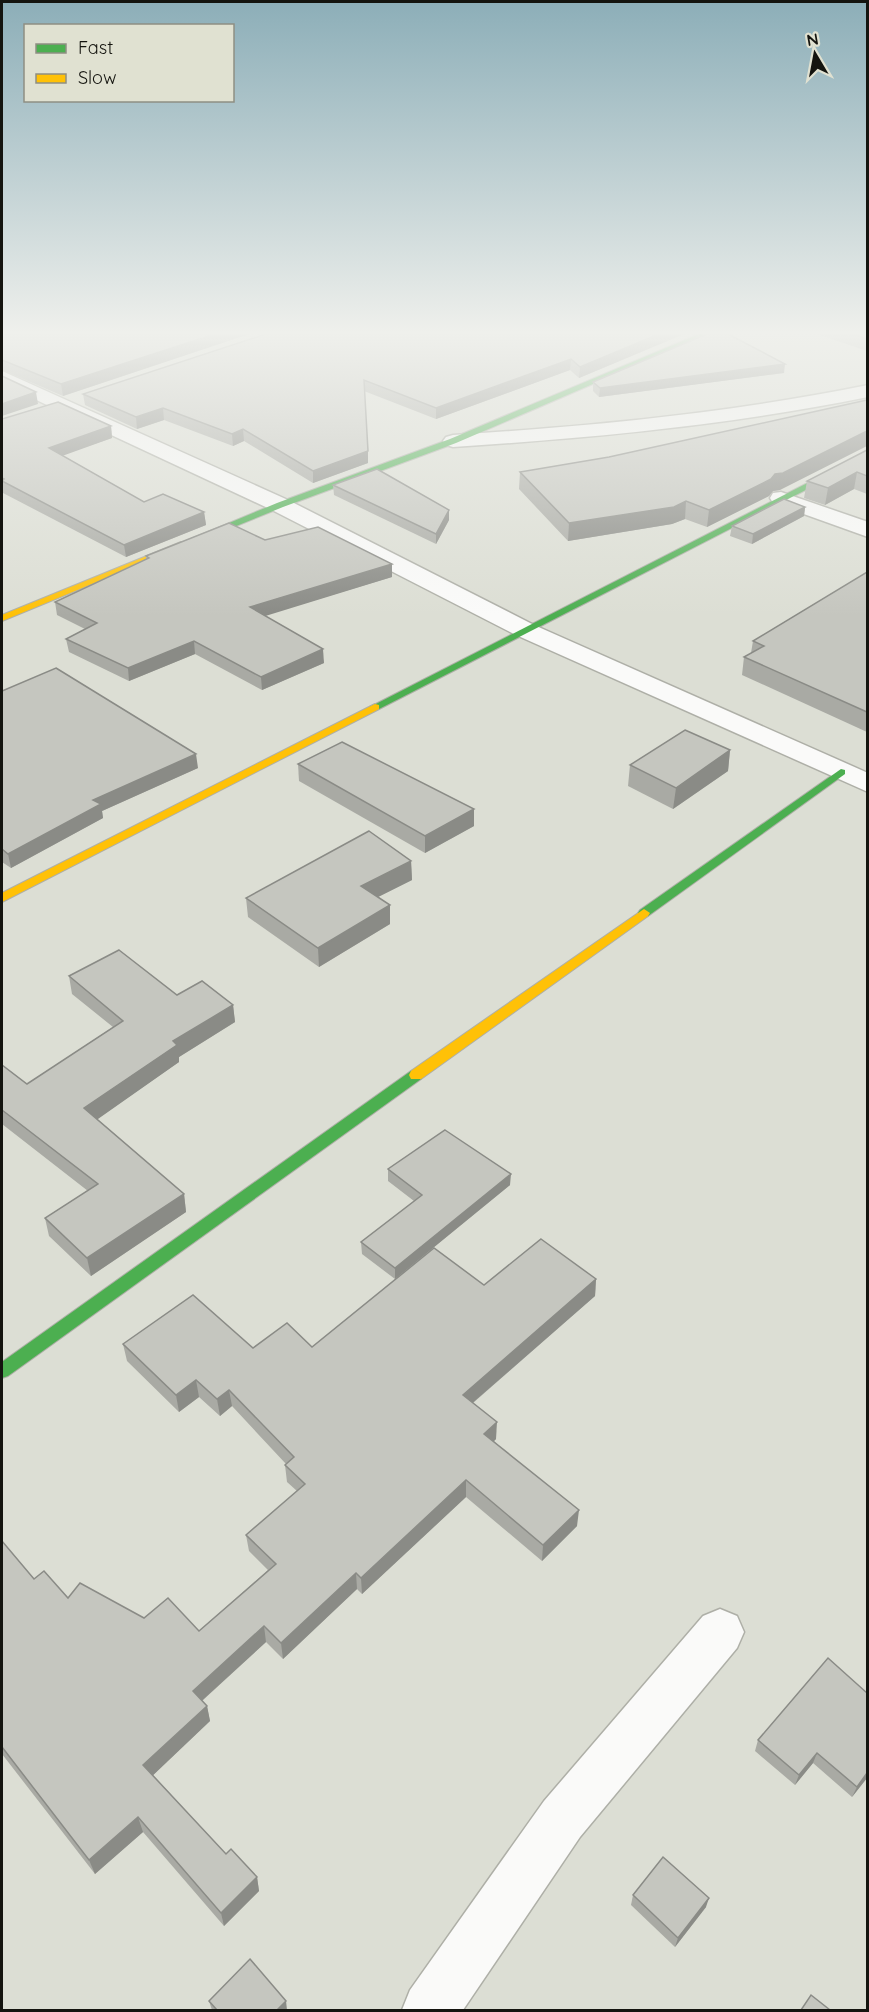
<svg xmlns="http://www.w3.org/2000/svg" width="869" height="2012" font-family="Quicksand,sans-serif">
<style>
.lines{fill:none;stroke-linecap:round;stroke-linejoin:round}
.street-casing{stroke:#aeafa7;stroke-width:3}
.fast-casing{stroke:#aeafa7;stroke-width:2}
.slow-casing{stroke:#aeafa7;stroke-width:2}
.street{fill:#fafaf9;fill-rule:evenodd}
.fast{fill:#4caf50;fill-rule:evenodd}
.slow{fill:#ffc107;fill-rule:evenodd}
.wall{fill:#a9aaa4}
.shaded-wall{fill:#8a8b86}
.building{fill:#c5c6bf;stroke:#8a8b86;stroke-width:1.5}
</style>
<rect width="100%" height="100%" fill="#dcded4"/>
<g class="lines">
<defs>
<g id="street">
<path d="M2,371L288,500L534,625L868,773V792L516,635L272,510L2,384Z"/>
<path d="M868,385V397C730,425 592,438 453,447L446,445L443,441L446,437L453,435C592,426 730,413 868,385Z"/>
<path d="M781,492L868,522V537L773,503L770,498L773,493Z"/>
<path d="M720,1609L737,1616L744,1632L737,1648L580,1837L463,2010H402L410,1990L544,1801L703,1616Z"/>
</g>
<g id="fast">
<path d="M699,334H709L456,443L283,507L187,546L179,544L277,503L450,439Z"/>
<path d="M868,452V458L379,709H371L370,707Z"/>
<path d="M841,769L845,770V774L648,916H640L638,913L640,910Z"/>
<path d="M416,1070L423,1075L421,1079L8,1376L2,1378V1362L411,1071Z"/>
</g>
<g id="slow">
<path d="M181,542L189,544L2,621V615Z"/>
<path d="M375,704L379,705V709L2,902V893Z"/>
<path d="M644,909L650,913L648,916L421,1079H411L409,1075L411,1071Z"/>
</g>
</defs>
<use href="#street" class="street-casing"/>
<use href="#fast" class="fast-casing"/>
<use href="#slow" class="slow-casing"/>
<use href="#street" class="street"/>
<use href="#fast" class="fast"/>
<use href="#slow" class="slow"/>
</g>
<g class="wall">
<path d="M2,334H249L63,396L2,370Z"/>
<path d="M684,334L579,378L570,370L436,419L364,391L368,463L313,483L244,441L233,446L164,420L137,429L85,405L83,394Z"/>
<path d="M817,334H867V351Z"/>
<path d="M784,373L599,397L593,391V382Z"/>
<path d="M2,419L111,426L112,438L62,455L144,502L204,512L206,525L126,557L3,493L2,489Z"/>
<path d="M867,450V494L854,489L825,505L804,498L807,481Z"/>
<path d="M520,472L780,490L773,491L769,496L707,527L685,519L672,524L568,541L519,489Z"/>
<path d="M333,485L449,510V520L436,544L334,495Z"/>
<path d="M805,507L804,516L752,544L730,536L732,526Z"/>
<path d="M265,540L392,564V577L265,615L324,663L262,690L195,654L129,681L69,652L66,639L85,629L57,615L55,602L146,559V556Z"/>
<path d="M867,572V732L742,675L744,657L751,653L753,641Z"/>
<path d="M2,691L198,768L102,811L103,818L11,868L2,862Z"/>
<path d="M730,750L728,771L673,809L628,786L630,765Z"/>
<path d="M298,764L474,809V826L425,853L299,781Z"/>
<path d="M411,861L412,880L378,897L390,905V924L319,967L248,917L246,898Z"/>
<path d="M69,976L233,1005L235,1022L179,1057V1062L97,1119L184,1194L186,1212L91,1276L49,1236L45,1218L88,1191L2,1124V1065L27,1084L113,1027L72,994Z"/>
<path d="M388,1169L510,1185L395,1279L362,1254L361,1242L414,1201L388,1181Z"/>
<path d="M596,1279L595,1296L473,1403L496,1439L494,1441L577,1526L542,1561L466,1497L362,1594L357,1589L283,1659L266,1642L202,1701L207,1706L210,1721L153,1775L226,1854L257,1877L259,1891L224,1926L143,1832L95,1874L2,1754V1541L34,1579L68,1598L144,1618L199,1631L268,1570L249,1551L246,1535L297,1491L287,1482L285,1465L286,1464L232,1406L220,1416L199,1397L179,1412L127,1361L123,1344L253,1348L312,1347L484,1285Z"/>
<path d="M828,1658L867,1778L852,1797L813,1763L795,1785L755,1751L758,1740Z"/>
<path d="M633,1895L706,1907L675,1947L631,1905Z"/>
<path d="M209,2001L287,2010H212Z"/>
</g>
<g class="shaded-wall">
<path d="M215,334H249L63,396L61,384Z"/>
<path d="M659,334H684L579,378L580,367Z"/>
<path d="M571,359L570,370L436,419V408Z"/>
<path d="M785,364L784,373L599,397L600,388Z"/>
<path d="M36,392L38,404L2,416V404Z"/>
<path d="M163,408L164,420L137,429L136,417Z"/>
<path d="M111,426L112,438L51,460L49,448Z"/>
<path d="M243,429L244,441L233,446L232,434Z"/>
<path d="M867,431V446L780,490L773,491L769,496L707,527L709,510L775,474Z"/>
<path d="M368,451V463L313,483V471Z"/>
<path d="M857,472L854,489L825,505L828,488Z"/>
<path d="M686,501L685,519L672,524L568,541L569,523Z"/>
<path d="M805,507L804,516L752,544L753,534Z"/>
<path d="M449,510V520L436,544V534Z"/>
<path d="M204,512L206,525L126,557L124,545Z"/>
<path d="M392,564V577L252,620L250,607Z"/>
<path d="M194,641L195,654L129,681L128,668Z"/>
<path d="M323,649L324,663L262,690L261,677Z"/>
<path d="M730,750L728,771L673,809L676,788Z"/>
<path d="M196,754L198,768L102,811L103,818L11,868L8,854L93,800Z"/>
<path d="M474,809V826L425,853V836Z"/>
<path d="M411,861L412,880L362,905L361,886Z"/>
<path d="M390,905V924L319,967L318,948Z"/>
<path d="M233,1005L235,1022L179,1057V1062L88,1126L84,1108L173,1041Z"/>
<path d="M511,1174L510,1185L395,1279V1268Z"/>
<path d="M184,1194L186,1212L91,1276L87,1258Z"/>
<path d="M596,1279L595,1296L462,1412L463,1395Z"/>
<path d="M196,1380L199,1397L179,1412L176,1395Z"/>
<path d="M229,1390L232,1406L220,1416L217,1399Z"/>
<path d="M497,1422L496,1439L484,1451V1434Z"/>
<path d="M466,1480V1497L362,1594L361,1578Z"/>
<path d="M579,1510L577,1526L542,1561L543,1545Z"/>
<path d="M356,1573L357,1589L283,1659L281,1643Z"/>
<path d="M264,1626L266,1642L196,1706L193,1691Z"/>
<path d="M207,1706L210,1721L148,1780L143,1765Z"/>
<path d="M817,1753L813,1763L795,1785L799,1775Z"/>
<path d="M867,1773V1778L852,1797L857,1787Z"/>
<path d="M138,1817L143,1832L95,1874L89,1860Z"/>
<path d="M257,1877L259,1891L224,1926L221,1913Z"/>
<path d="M709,1898L706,1907L675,1947L678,1938Z"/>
<path d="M286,2001L287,2010H277Z"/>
</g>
<g class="building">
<path d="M2,334H215L61,384L2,360Z"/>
<path d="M266,334H659L580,367L571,359L436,408L364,380L368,451L313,471L243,429L232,434L163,408L136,417L83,394Z"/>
<path d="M707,334H728L785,364L600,388L593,382Z"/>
<path d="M852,334H867V339Z"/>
<path d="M2,376L36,392L2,404Z"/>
<path d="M867,400V431L783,473L775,474L771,479L709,510L686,501L674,507L569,523L520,472L609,457Z"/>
<path d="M58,402L111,426L49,448L144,502L163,494L204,512L124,545L2,481L4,479L2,478V419Z"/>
<path d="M867,450V476L857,472L828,488L807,481Z"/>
<path d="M377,469L449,510L436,534L333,485Z"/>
<path d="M784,499L805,507L753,534L732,526Z"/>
<path d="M229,523L265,540L318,527L392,564L250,607L323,649L261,677L194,641L128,668L66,639L97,623L55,602L149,558L146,556Z"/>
<path d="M867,572V712L744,657L764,646L753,641Z"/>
<path d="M56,668L196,754L93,800L101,804L8,854L2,849V691Z"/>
<path d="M685,730L730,750L676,788L630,765Z"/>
<path d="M342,742L474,809L425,836L298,764Z"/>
<path d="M369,831L411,861L361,886L390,905L318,948L246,898Z"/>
<path d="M119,950L177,995L202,981L233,1005L173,1041L177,1045L84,1108L184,1194L87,1258L45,1218L98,1184L2,1110V1065L27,1084L123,1021L69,976Z"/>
<path d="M445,1130L511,1174L395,1268L361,1242L422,1195L388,1169Z"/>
<path d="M541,1239L596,1279L463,1395L497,1422L484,1434L579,1510L543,1545L466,1480L361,1578L356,1573L281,1643L264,1626L193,1691L207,1706L143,1765L226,1854L231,1849L257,1877L221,1913L138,1817L89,1860L2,1747V1541L34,1579L44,1571L68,1598L80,1583L144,1618L168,1598L199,1631L276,1564L246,1535L305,1484L285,1465L294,1457L229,1390L217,1399L196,1380L176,1395L123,1344L193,1295L253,1348L287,1323L312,1347L434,1248L484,1285Z"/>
<path d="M828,1658L867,1693V1773L857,1787L817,1753L799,1775L758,1740Z"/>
<path d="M663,1857L709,1898L678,1938L633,1895Z"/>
<path d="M250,1959L286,2001L277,2010H217L209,2001Z"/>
<path d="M811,1995L830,2010H801Z"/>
</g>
<linearGradient id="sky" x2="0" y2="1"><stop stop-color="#8caeb8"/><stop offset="0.54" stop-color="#eff0ec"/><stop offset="1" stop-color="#eff0ec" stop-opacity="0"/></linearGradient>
<rect width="869" height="616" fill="url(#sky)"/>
<rect width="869" height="2012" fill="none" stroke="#14140f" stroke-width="6"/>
<rect x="24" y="24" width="210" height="78" fill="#e0e1d1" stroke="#8e8f83" stroke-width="1.5"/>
<rect x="36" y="44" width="30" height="9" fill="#4caf50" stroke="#8e8f83" stroke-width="1.5"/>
<text x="78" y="54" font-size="18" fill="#14140f">Fast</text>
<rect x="36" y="74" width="30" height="9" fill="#ffc107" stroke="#8e8f83" stroke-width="1.5"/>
<text x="78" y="84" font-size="18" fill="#14140f">Slow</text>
<g transform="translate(815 54) rotate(350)" stroke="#e0e1d1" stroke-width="4.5" paint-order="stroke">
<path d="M0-4.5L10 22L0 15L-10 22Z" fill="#14140f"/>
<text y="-9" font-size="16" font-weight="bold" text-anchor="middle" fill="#14140f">N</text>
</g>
</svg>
